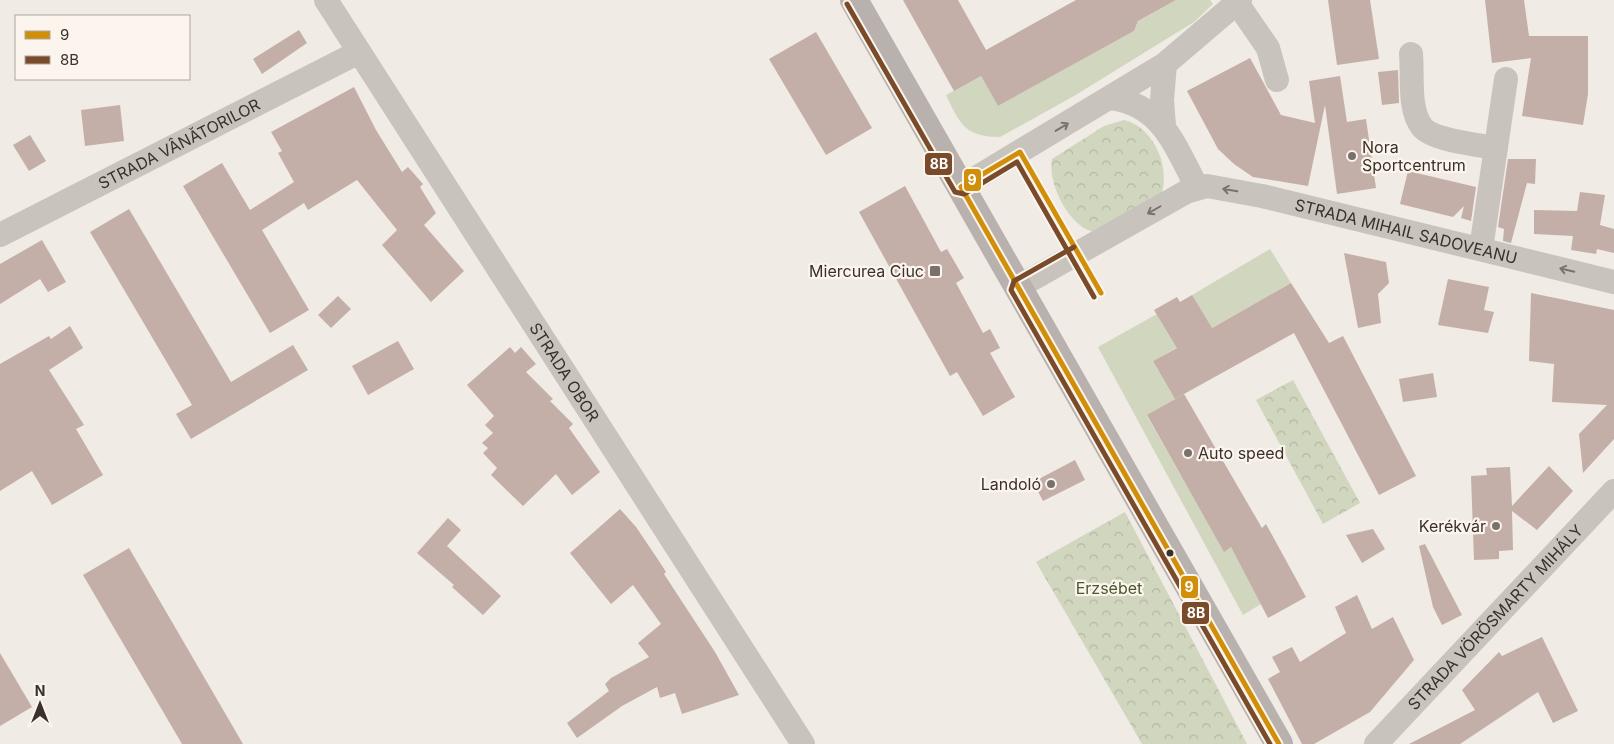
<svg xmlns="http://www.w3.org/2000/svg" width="1614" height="744" font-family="Inter,sans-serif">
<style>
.green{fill:#d1d6bf}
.park{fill:url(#park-crowns)}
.building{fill:#c3afa7}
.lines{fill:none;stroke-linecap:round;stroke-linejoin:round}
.minor{stroke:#c9c3be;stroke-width:24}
.major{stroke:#b8b1ad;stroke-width:28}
.bus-1-casing{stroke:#fbf5ee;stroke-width:9}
.bus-2-casing{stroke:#fbf5ee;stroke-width:9}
.bus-1{stroke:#d18e09;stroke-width:5}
.bus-2{stroke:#7a4b2a;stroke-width:5}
.oneway{stroke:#7b726d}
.poi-dot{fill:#7a716c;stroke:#fbf5ee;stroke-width:2}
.bus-dot{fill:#3b302b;stroke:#fbf5ee;stroke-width:2}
.labels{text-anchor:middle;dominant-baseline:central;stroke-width:4.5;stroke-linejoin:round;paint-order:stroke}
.street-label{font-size:16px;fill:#3b302b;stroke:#fbf5ee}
.poi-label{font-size:16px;fill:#3b302b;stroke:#fbf5ee;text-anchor:end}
.park-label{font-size:16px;fill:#4a5a2e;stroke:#fbf5ee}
.line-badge{stroke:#fbf5ee;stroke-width:2}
.badge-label{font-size:14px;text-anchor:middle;font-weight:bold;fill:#fff}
</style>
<defs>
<pattern id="park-crowns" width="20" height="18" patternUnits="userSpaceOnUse" patternTransform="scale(1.25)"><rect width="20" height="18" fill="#d1d6bf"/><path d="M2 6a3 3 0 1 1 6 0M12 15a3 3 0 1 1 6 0" fill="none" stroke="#b4b8a4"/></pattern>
</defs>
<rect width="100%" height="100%" fill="#f0ebe5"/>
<g class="green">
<path d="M1176,0H1210L1213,4L1194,22L1074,96L1000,137C965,137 960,124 946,95L981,76L998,106L1134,31L1138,21Z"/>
<path d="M1270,249L1291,283L1153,361L1175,399L1147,416L1224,551L1231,547L1261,604L1243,615L1098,347L1157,314L1194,299L1192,295Z"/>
</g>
<g class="park">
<path d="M1124,120C1155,127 1172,171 1160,198L1095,232C1070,229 1047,183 1052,159L1104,126Z"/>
<path d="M1293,380L1360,503L1323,524L1256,400Z"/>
<path d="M1125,512L1247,744H1142L1036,562Z"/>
</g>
<g class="building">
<path d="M903,0H958L986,50L1076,0H1176L1138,21L1134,31L998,106L981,76L954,91Z"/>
<path d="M1328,0H1370L1379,59L1337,65Z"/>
<path d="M1485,0H1524L1529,36H1588V94L1583,125L1522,116L1531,58L1492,63Z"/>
<path d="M299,30L307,43L262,74L253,59Z"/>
<path d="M816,32L872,128L826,155L769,59Z"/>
<path d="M1250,58L1281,115L1315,123L1309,81L1340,76L1347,122L1366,119L1376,188L1337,194L1325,105L1308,186L1253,177L1234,164L1218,149L1187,91Z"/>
<path d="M1398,70L1399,103L1382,105L1378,72Z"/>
<path d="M354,87L376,130L402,172L408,167L423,184L420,187L436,213L424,225L464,271L431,302L382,245L397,230L357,180L308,210L304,203L262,230L309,310L270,333L183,186L222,163L250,210L294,182L278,153L282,151L271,132Z"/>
<path d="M120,105L124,141L85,146L81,110Z"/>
<path d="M30,135L46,161L29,171L13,145Z"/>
<path d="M1508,159H1536L1535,184L1527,183L1511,243L1503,241L1504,229L1498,227Z"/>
<path d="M1408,171L1476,187L1471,221L1461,218L1464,206L1453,217L1400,204Z"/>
<path d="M905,186L941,252L947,249L964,278L956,283L983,333L990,329L1000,348L990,353L1015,397L983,416L957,372L950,376L859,212Z"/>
<path d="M1580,192L1605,195L1600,225L1614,229V253L1597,249L1596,254L1571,250L1573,236L1534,234V210L1577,211Z"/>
<path d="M129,209L231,382L293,345L308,370L191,439L176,414L192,405L90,232Z"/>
<path d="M42,240L66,282L48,292L40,279L0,304V264Z"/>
<path d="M1344,253L1386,262L1389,283L1378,294L1381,323L1358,328Z"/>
<path d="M1448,279L1489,287L1484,310L1494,312L1488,333L1438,325Z"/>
<path d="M1291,283L1329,343L1343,336L1416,476L1379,495L1294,333L1175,399L1153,361L1177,348L1154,310L1177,297L1180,302L1192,295L1212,328Z"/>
<path d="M1531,293L1614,310V439L1583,473L1579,434L1607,405L1552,402L1554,364L1529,361Z"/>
<path d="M338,296L351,309L331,328L318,315Z"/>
<path d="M70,326L83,348L49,370L84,425L76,429L103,475L52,505L32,471L0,491V364L49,336L51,339Z"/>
<path d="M398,341L414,369L368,395L352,366Z"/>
<path d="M510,347L515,353L521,347L536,364L526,372L553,399L550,401L573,424L569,428L600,472L572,495L556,474L523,506L491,475L497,468L483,453L488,448L482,443L493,433L485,425L494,416L467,385Z"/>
<path d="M1433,373L1437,397L1403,402L1399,379Z"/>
<path d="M1184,394L1262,528L1266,524L1306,597L1268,618L1231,547L1224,552L1147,415Z"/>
<path d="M1075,460L1085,480L1043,501L1033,482Z"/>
<path d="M1549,466L1573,491L1537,530L1512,511L1513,550L1499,551V559L1474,560L1471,476L1487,475L1486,468L1510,467L1512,506Z"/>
<path d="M620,509L636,527L657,558L666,572L664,574L715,652L739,695L682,714L675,693L660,698L657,687L622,706L577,738L567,723L609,691L605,684L611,678L649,657L638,643L661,624L633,585L611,604L570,553Z"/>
<path d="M448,518L461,530L447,546L501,596L483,615L452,587L454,585L417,553Z"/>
<path d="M1373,529L1385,549L1362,563L1346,535Z"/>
<path d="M1425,544L1462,615L1442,625L1433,607L1419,546Z"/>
<path d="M129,548L197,665L243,744H182L83,575Z"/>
<path d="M1357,595L1372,629L1393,617L1414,660L1370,712L1314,744H1302L1268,679L1280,672L1272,657L1292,647L1300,662L1346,633L1335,607Z"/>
<path d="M1542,637L1578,711L1553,723L1538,692L1460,744H1409L1475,710L1462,690L1499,652L1502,656Z"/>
<path d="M0,653L32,707L0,726Z"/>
</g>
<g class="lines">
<g class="minor">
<path id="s1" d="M326,0L803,744"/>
<path d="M1237,3L1268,48L1277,80"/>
<path d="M1411,54C1413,75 1408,109 1422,127C1432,140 1479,145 1496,148"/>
<path d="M1111,98C1163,105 1175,147 1197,187"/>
<path d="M1164,126L1162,100L1165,64"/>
<path d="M961,187L1165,64L1240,0"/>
<path id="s2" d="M0,235L359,52"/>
<path d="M1481,249L1506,79"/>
<path id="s3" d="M1018,287L1186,192L1207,186L1262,196L1614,282"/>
<path id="s4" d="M1376,744L1614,491"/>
</g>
<path class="major" d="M854,0L1279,744"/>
<defs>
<path id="bus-1" d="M1101,293L1020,152L961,187L1279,744"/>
<g id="bus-2">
<path d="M847,4L955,192L964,194L1017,162L1094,297"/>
<path d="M1074,247L1014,281L1011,290L1270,744"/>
</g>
</defs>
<use href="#bus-1" class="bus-1-casing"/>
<use href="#bus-2" class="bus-2-casing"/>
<use href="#bus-1" class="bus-1"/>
<use href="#bus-2" class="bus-2"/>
</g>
<defs><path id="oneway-shaft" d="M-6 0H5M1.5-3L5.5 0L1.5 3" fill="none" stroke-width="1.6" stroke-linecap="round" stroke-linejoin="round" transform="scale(1.25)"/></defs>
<g class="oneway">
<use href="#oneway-shaft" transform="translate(1062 127) rotate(-31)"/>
<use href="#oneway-shaft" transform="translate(1230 190) rotate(-170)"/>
<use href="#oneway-shaft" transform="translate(1154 210) rotate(150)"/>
<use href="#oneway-shaft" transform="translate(1567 270) rotate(-166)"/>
</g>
<g class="poi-dot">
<circle cx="1352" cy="156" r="5"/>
<rect x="929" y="265" width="12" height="12" rx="2.5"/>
<circle cx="1188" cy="453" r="5"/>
<circle cx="1051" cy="484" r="5"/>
<circle cx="1496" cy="526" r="5"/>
</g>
<circle class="bus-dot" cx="1170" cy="553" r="4.5"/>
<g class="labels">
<g class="street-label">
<text stroke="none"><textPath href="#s2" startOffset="201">STRADA VÂNĂTORILOR</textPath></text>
<text stroke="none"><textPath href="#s3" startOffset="419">STRADA MIHAIL SADOVEANU</textPath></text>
<text stroke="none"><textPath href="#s1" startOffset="442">STRADA OBOR</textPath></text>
<text stroke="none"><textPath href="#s4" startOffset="174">STRADA VÖRÖSMARTY MIHÁLY</textPath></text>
</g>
<g class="poi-label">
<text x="1362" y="147" text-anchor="start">Nora<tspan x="1362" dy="18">Sportcentrum</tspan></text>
<text x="924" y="271">Miercurea Ciuc</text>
<text x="1198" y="453" text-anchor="start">Auto speed</text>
<text x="1041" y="484">Landoló</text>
<text x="1486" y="526">Kerékvár</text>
</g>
<g class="park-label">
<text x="1109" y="588">Erzsébet</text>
</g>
</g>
<g class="line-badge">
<rect x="924" y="152" width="29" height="24" rx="5" fill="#7a4b2a"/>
<rect x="963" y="168" width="19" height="24" rx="5" fill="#d18e09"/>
<rect x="1180" y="575" width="19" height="24" rx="5" fill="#d18e09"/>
<rect x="1181" y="601" width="29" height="24" rx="5" fill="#7a4b2a"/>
</g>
<g class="badge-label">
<text x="939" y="169">8B</text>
<text x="972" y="185">9</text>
<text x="1189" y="592">9</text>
<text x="1196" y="618">8B</text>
</g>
<rect x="15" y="15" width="175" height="65" fill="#fbf5ee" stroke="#aea6a0"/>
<rect x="25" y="31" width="25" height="8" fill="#d18e09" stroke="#aea6a0"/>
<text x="60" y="40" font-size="15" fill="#3b302b">9</text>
<rect x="25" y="56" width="25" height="8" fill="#7a4b2a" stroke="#aea6a0"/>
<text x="60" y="65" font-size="15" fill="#3b302b">8B</text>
<g transform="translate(40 704)" stroke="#fbf5ee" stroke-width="4" paint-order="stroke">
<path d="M0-4L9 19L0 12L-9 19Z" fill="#3b302b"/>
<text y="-8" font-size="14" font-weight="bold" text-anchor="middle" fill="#3b302b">N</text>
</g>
</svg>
